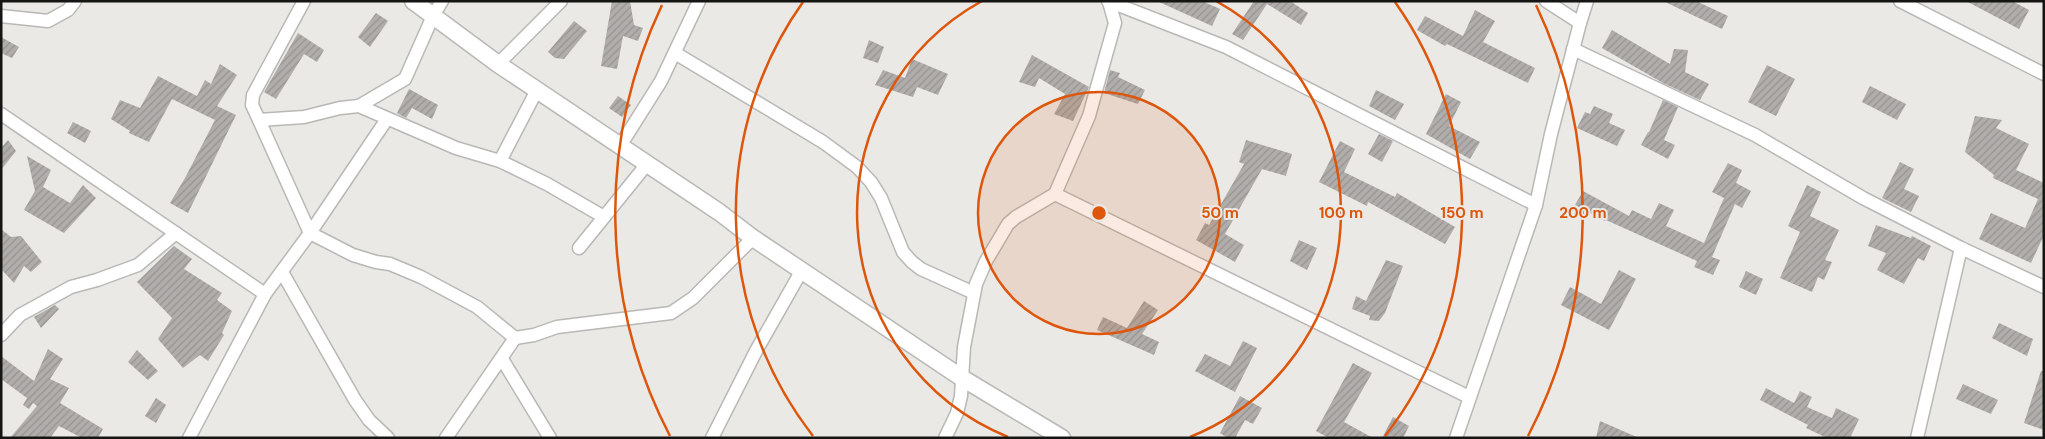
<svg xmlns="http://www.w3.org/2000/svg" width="2045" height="439" font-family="'DM Sans',sans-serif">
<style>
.building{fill:url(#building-hatch)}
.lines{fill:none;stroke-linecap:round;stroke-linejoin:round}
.minor-casing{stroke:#b9b8b5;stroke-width:15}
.tertiary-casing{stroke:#b9b8b5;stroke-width:19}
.minor{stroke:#fff;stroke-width:12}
.tertiary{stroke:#fff;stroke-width:16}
.ring{fill:none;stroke:#dd560c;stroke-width:2.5}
.centre{fill:#dd560c;stroke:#eae9e6;stroke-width:2.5}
.ring-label{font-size:15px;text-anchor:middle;font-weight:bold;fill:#dd560c;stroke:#eae9e6;stroke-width:4;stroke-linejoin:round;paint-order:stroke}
</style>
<defs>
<pattern id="building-hatch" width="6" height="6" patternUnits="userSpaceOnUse" patternTransform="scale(1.25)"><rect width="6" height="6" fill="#b0adab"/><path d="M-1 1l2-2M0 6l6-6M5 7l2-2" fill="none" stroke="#969492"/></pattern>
</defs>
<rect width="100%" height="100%" fill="#eae9e6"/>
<g class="building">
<path d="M612,1H630L634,25L643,28L638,41L623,36L617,69L601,66Z"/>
<path d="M1157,1H1202L1220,9L1212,26Z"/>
<path d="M1254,1H1290L1308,13L1301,25L1267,4L1243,40L1232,34Z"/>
<path d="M1663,1H1696L1728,16L1722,29Z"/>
<path d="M1966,1H2012L2029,10L2019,29Z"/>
<path d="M1475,10L1495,21L1483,42L1535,68L1528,83L1447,44L1445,46L1417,30L1425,16L1463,36Z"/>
<path d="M376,13L388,21L370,47L358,37Z"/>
<path d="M574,21L587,31L564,59L555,58L548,52Z"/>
<path d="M1612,30L1670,64L1674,49L1688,50L1685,72L1709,84L1700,100L1663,83L1602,48Z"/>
<path d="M298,33L324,50L317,62L304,54L276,99L264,92Z"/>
<path d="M1,37L19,47L12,58L1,53Z"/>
<path d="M869,40L884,47L878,63L863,58Z"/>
<path d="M1032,55L1089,87L1073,121L1054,114L1065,94L1039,78L1035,87L1019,82Z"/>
<path d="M912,59L948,74L938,95L917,87L913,97L875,85L883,70L905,78Z"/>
<path d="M220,64L237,75L217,106L236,115L188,213L170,203L185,178L215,120L172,99L149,142L129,133L130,131L111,119L120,100L140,108L158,76L197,96L205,80L211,84Z"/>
<path d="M1767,65L1795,79L1776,116L1748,102Z"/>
<path d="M1110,70L1120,73L1118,77L1145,90L1138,104L1104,93Z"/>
<path d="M1870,86L1906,104L1897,120L1862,102Z"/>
<path d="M409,89L438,105L432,119L412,108L406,118L397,113Z"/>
<path d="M1376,90L1404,104L1395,120L1369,106Z"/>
<path d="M1446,94L1461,102L1449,126L1480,142L1470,159L1426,134Z"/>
<path d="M618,96L631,105L622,117L609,108Z"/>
<path d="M1663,100L1678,107L1664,140L1675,145L1668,159L1641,145L1648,132H1649Z"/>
<path d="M1594,106L1613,114L1609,123L1625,130L1617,146L1577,128L1585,112L1590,114Z"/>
<path d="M1975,116L2002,120L1996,128L2029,144L2016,170L2044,183V235L2031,263L1979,239L1991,213L2025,228L2038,199L1993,178L1994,175L1965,152Z"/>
<path d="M73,122L91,131L85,143L67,133Z"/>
<path d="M1379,134L1393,141L1382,162L1368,154Z"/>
<path d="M8,140L16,151L1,170V148Z"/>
<path d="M1246,140L1292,154L1286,176L1262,169L1225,234L1244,245L1235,262L1196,240L1205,223L1209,225L1244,164L1239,162Z"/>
<path d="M1340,141L1355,149L1344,172L1395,197L1397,193L1455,227L1445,244L1368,202L1367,206L1319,182Z"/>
<path d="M27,156L51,170L43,187L70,203L83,185L96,198L64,233L24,210L35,191Z"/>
<path d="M1900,162L1914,169L1904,189L1919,196L1911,212L1882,198Z"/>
<path d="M1728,163L1742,170L1736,183L1751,191L1742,208L1735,204L1712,257L1720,260L1713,275L1694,267L1697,261L1606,220L1605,221L1575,205L1583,191L1629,216L1632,210L1651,219L1659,203L1674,210L1666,226L1704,243L1724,198L1712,192Z"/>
<path d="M1807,185L1821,192L1810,216L1839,230L1825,260L1832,262L1824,280L1818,277L1812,292L1780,278L1800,232L1788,226Z"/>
<path d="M1876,225L1911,238L1912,236L1931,246L1924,261L1918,258L1904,284L1877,270L1886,253L1868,246Z"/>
<path d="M1,229L11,237L21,236L42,262L31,272L24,266L14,283L1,269Z"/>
<path d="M1299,240L1317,248L1307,270L1290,261Z"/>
<path d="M174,246L192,259L184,269L222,293L217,300L232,311L222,333L224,335L208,361L200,355L183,368L158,339L172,318L137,282Z"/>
<path d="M1386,260L1403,266L1385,313L1379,321L1369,320L1370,316L1352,309L1356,296L1366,301Z"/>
<path d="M1619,270L1636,279L1609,330L1561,305L1570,287L1601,304Z"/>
<path d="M1746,271L1763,279L1756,295L1739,287Z"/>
<path d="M1144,301L1158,310L1142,334L1159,342L1154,355L1097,330L1103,317L1127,328Z"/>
<path d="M55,305L59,309L41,328L34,317Z"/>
<path d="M1999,323L2033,339L2027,356L1992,338Z"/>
<path d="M1243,341L1257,348L1235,392L1195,371L1205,354L1230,366Z"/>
<path d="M48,349L63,359L50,379L69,388L60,403L103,429L98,438H82L59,426L50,438H10L37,406L33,403L29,409L23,405L27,398L1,379V356L34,381Z"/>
<path d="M137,350L158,371L148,380L128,362Z"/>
<path d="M1353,363L1372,373L1344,422L1373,438H1329L1316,431Z"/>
<path d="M2041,371H2044V430L2024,423Z"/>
<path d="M1963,384L1998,400L1991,414L1956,399Z"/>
<path d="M1766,388L1794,403L1800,391L1812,397L1807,407L1832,418L1836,408L1859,419L1850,438H1827L1806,428L1808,425L1760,400Z"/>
<path d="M1240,396L1262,408L1253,424L1245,420L1235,438H1228L1220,433Z"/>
<path d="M156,398L166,405L156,423L145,416Z"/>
<path d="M1393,417L1409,426L1403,438H1382Z"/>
<path d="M1600,421L1639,438H1596Z"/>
</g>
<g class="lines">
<defs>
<g id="minor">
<path d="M304,1L253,95L252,105L259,120L304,117L340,108L359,106L456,148L500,161"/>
<path d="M1108,1L1226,47L1536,205"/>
<path d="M1546,1L1580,23"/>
<path d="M1900,1L2044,74"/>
<path d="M1,16L48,21L68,10L75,1"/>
<path d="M1573,49L1755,135L1863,198L1961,248L2044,287"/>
<path d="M675,53L823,142L857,167L871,182L881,198L903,252L912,262L921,269L974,293"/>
<path d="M498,64L561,1"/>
<path d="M537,90L500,161L547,184L604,217"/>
<path d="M359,106L405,79L433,16L442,1"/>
<path d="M1,114L265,294"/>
<path d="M259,120L310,233L353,255L376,262L390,264L421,277L477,307L515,338L534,335L557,327L671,313L693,298L753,238"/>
<path d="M620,146L661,81L699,1"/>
<path d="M1055,194L1469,397"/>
<path d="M579,248L647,164"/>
<path d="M282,272L355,400L369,420L388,438"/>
<path d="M1,335L20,315L71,287L97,280L138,265L176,233"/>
<path d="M502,359L550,438"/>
<path d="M189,438L265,294L310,233L387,119"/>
<path d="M446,438L515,338"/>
<path d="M712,438L756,351L802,270"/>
<path d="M945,438L957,413L961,396L964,347L976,284L986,261L1008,224L1016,217L1055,194L1089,116L1097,87L1115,23L1109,2"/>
<path d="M1456,438L1536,205L1551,134L1580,23L1587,1"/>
<path d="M1917,438L1961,248"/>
</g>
<path id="tertiary" d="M413,1L498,64L719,212L753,238L962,378L1062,438"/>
</defs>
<use href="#minor" class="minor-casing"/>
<use href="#tertiary" class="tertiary-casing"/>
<use href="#minor" class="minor"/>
<use href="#tertiary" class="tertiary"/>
</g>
<circle cx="1099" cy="213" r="121" fill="#dd560c" fill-opacity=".12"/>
<g class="ring">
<circle cx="1099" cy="213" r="121"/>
<path d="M1008 437A242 242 0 0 1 982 1M1216 1A242 242 0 0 1 1190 437"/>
<path d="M813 436A363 363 0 0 1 803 2M1395 2A363 363 0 0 1 1385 436"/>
<path d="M670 436A484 484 0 0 1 662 5M1536 5A484 484 0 0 1 1528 436"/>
</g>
<circle cx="1099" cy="213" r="8" class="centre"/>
<g class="ring-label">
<text x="1220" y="218">50 m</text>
<text x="1341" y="218">100 m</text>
<text x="1462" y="218">150 m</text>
<text x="1583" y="218">200 m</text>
</g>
<rect width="2045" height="439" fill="none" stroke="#151514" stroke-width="5"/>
</svg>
